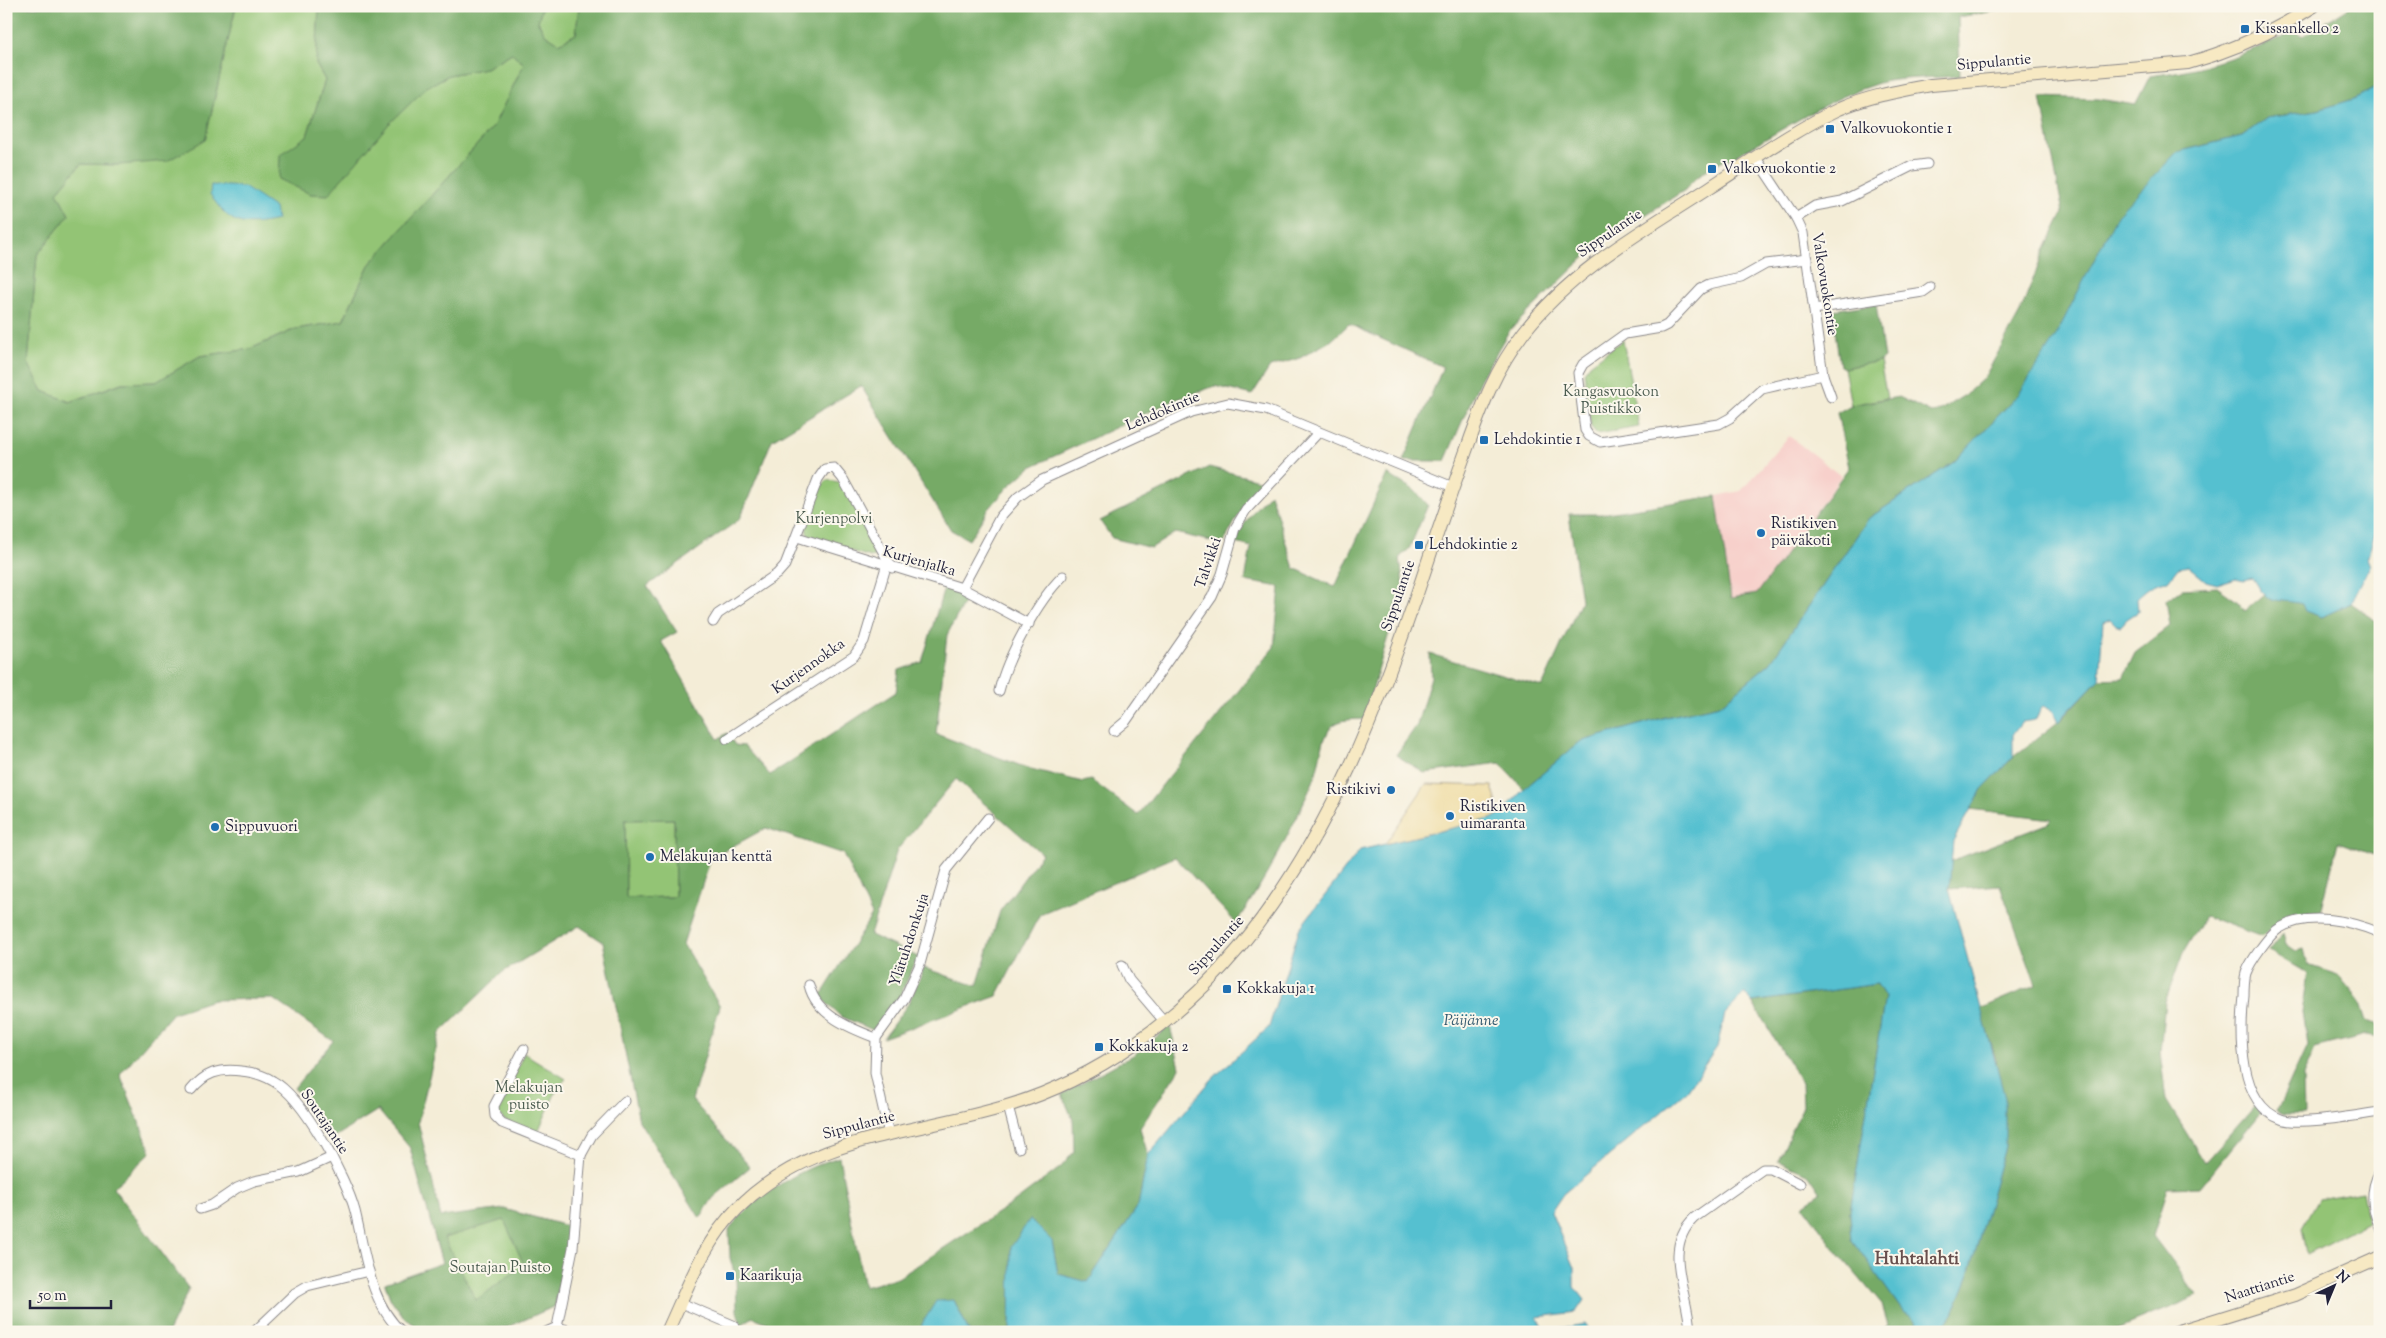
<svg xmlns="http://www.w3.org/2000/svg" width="2386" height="1338" font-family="'Sorts Mill Goudy',serif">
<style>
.built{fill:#f7d0cb}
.green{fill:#93c474;stroke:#5a7358}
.forest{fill:#76aa66;stroke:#4c6650;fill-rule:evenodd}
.sand{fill:#eeda9e;stroke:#887e6c}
.water{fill:#55c0d0;stroke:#3c7186}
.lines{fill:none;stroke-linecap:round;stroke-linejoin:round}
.street-casing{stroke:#8b8889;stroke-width:11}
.secondary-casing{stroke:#8b8889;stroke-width:14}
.street{stroke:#fff;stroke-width:9}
.secondary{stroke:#f7e9c3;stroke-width:12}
.poi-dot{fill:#1f6fb2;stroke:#fbf7ec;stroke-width:2}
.labels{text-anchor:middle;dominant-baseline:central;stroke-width:4;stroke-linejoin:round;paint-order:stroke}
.poi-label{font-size:15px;fill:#22223b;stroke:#fbf7ec;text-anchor:start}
.street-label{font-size:15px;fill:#22223b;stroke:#fbf7ec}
.park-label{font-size:15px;fill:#4a5b4f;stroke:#fbf7ec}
.water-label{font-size:16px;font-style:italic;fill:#34596f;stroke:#fbf7ec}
.quarter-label{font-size:18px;font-weight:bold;fill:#684f4d;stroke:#fbf7ec}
</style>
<rect width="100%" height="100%" fill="#fbf7ec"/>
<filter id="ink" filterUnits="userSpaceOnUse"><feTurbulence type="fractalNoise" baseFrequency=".02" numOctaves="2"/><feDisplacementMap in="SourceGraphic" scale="10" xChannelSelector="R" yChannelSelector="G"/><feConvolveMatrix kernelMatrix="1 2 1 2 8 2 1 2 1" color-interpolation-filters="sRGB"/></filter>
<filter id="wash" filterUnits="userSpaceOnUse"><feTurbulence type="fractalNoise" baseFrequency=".0096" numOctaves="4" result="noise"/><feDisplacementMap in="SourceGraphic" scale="20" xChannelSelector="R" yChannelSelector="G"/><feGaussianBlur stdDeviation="1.12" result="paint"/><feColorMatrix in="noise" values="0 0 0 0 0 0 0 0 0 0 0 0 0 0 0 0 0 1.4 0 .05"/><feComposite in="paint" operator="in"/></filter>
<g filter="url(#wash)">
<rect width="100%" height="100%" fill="#f4edd7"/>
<path class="built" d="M1789,436L1841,476L1757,594L1731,599L1716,496L1741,491Z"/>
<g class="green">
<path d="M236,6H319L316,64L325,80L307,136L388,125L426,87L449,75L486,68L512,53L524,64L493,127L369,265L343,321L295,329L250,349L200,356L156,382L121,383L70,402L43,391L28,363L37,255L69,215L57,192L81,164L119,165L205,140Z"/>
<path d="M542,6H579L576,34L559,43L545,34L538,21Z"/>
<path d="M1623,340L1639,427L1597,434L1591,427L1584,372L1590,364Z"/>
<path d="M1880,361L1887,398L1851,405L1844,368Z"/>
<path d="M828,480L839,482L844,487L878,548L874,556L870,557L814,539L808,535C801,524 817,486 828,480Z"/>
<path d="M674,819L675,897L626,898L625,820Z"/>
<path d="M524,1053L566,1079L558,1087L537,1134L504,1120L498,1113L499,1107Z"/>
<path d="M2363,1191L2368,1222L2307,1254L2302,1228L2318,1199Z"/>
<path d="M504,1209L570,1227L555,1306L508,1327L486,1332H424L404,1317L390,1298L385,1283L442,1264L430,1220Z"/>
</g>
<g class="forest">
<path d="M236,6L205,140L167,161L119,165L81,164L57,192L69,215L37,255L28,363L43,391L70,402L122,383L156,382L200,356L250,349L296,329L343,321L369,265L493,127L524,64L512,53L486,68L449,75L427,87L388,125L328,195L310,194L279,179L280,155L307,136L325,80L316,64L319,6H542L538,22L545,34L559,43L576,34L579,6H2026L1958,17L1960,76C1938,78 1895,77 1876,84C1830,98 1789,126 1748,149C1723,163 1703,166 1685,190L1596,246L1509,331L1480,380L1445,461H1403L1443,367L1349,324L1332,340L1300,358L1270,367L1252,395L1215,386L1175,400L1031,467L1008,487L988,510L969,540L951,530L861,386L772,440L740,519L647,586L677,632L661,641L718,739L727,733L735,745L744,746L770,775L896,692L899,670L922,662L944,588L968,595L947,635L936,734L1027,768L1083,782L1091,780L1138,815L1274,647L1280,587L1245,581L1251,547L1236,543C1242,522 1256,508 1270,493L1294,568L1335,587L1387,474L1414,490L1428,505L1409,549L1400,557L1403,585L1364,719C1351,720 1337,718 1329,730C1320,745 1320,765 1313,782C1291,831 1267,878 1236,923L1175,857L1040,914L997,996L883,1038L908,1004L924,968L977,986L1000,911L1042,854L956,779L897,850L870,935L918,957L900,996L873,1030L840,1016L820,997L872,915L843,854L766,828L711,858L683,944L720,1006L692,1100L750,1167L713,1198L700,1218L639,1121L603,942L579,926L503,972L440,1033L418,1122L441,1217L504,1209L570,1227L555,1306L508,1327L486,1332H424L404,1317L390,1298L385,1283L442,1263L410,1148L378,1110L333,1138L294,1088L333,1041L273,999L213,1000L173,1013L120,1074L151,1152L113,1188L189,1289L168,1332H6V7ZM674,819L675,897L626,898L625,820ZM504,1220L524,1265L476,1300L444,1238Z"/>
<path d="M2351,6H2380V85L2354,99L2318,110L2267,118L2242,136L2177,152L2019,394L1954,462L1869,518L1770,663L1720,705L1666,717L1580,742L1524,789L1500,763L1424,773L1396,755L1417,725L1431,677L1430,654L1542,687L1581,601L1569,514H1601L1716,496L1731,598L1757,594L1849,467L1837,413L1851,405L1899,397L1931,413L1937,412L1965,395L1984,378L2020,313L2044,251L2063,213L2041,97L2099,99L2135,105L2150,76C2204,69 2246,55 2294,31L2303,36Z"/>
<path d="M1876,304L1884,358L1880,361L1844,368L1840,366L1832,310Z"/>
<path d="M1209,467L1266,482L1243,507L1223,544L1175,533L1151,548L1112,538L1100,521Z"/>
<path d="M2217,587L2237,601L2245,611L2264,595L2281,601L2289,600L2303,604L2322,617L2351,603L2380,623V857L2338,842L2321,912C2294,911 2281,918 2262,937L2205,916L2183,953L2165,1002L2160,1052L2166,1100L2205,1163L2256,1105L2260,1113L2200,1187L2168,1188L2153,1236L2198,1296L2109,1332H1937L1953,1314L1969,1274L2005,1146L1996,1059L1980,1009L2036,985L2000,885L1949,889L1951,861L2047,824L2052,819L1969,809L1982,789L2013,757L2063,718L2099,679L2123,678L2135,653L2170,626L2166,600L2182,589Z"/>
<path d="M2283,933L2286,944L2296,951L2304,949L2308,965L2338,975L2359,1000L2366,1021L2380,1025V1037L2366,1035L2315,1048L2303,1076L2304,1114H2284L2277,1111L2307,1045L2302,1012L2308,974L2269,951Z"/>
<path d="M1877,984L1885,997L1850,1212L1852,1240L1904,1313C1914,1317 1920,1321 1921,1332H1879L1888,1325L1882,1305L1838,1253L1803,1205L1821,1193L1809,1175L1778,1161L1803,1106L1802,1083L1752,1002Z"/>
<path d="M1170,1026L1180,1068L1140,1128L1148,1155L1138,1206L1088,1282L1058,1274L1052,1241L1011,1248L1010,1332H969L954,1300L922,1324L921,1332H790L753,1317L741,1325L737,1311L736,1279L730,1258L729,1229C757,1195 797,1170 839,1157L864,1287L898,1278L1017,1200L1061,1167L1074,1152L1073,1120L1062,1094L1135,1054Z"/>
</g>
<path class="sand" d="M1426,784L1492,786L1500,814L1491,819L1385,844Z"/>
<g class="water">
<path d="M2380,85V520L2367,558L2370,566L2351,603L2322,617L2305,611L2302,604C2290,600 2275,603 2264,595C2259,591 2256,583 2252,578L2243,580L2236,578L2217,584L2206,581L2188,566L2178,568L2168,581C2155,582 2146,589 2137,598L2138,612L2127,619L2121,626L2116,625L2110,619L2103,622L2099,679L2058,722L2053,711L2043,706L2035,720L2022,722L2013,734V757L1982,789L1953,841L1949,889L2005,1098V1146L1969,1274L1953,1314L1937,1332H1921C1920,1321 1914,1317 1904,1313L1852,1240L1850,1212L1885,997L1877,984L1752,1002L1745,993L1725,1014L1717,1047L1687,1091L1563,1194L1551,1212L1574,1268V1287L1584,1300L1576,1312L1538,1317L1545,1331L1585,1324L1591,1332H1010L1011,1247L1030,1219L1052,1241L1058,1274L1088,1282L1138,1206L1148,1155L1212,1079L1269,1027L1299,929L1360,850L1491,819L1500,814L1524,789L1580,742L1666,717L1720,705L1770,663L1869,518L1954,462L2019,394L2054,339L2117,215L2177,152L2242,136L2267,118L2318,110L2354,99Z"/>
<path d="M211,185L244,187L275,208L277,220C242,228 230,225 210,194Z"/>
<path d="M954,1300L969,1332H921L922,1324L936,1301Z"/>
</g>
</g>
<g filter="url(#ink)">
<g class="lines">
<defs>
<g id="street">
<path d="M1756,158L1796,218L1803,233L1823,375L1831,397"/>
<path d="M1796,218L1815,206L1842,201L1912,166L1927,164"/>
<path d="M1807,259L1766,264L1741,278L1709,285L1701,289L1667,325L1661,328L1625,334L1583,364L1578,373L1585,430L1589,436L1600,442L1719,424L1730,418L1762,389L1823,375"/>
<path d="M1814,309L1923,292L1930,287"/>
<path d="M797,537L962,588L1029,624"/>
<path d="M962,588L1000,517L1018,497L1042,480L1191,412L1228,403L1266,410L1453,487"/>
<path d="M713,622L718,614L777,574L785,565L818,479L825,469L834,468L843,479L892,568"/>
<path d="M999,691C1007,657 1038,600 1063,576"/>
<path d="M1114,731L1126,721L1212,597L1222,574L1235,528L1246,510L1318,433"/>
<path d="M727,739L854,656L864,641L886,567"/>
<path d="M2380,933C2351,921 2309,911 2280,928C2270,933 2250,962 2246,973C2244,980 2244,989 2244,996C2240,1032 2238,1104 2281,1119C2299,1126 2358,1115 2380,1112"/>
<path d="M1122,965L1129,980L1164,1021"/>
<path d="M809,985C816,1015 850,1028 876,1038"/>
<path d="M524,1049L494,1106L495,1116L502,1123L581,1155"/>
<path d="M191,1090C205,1073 219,1068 241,1071C252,1072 263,1075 273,1081C303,1097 346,1177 355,1211C365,1251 369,1303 402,1332"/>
<path d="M1008,1106L1019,1148"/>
<path d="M889,1135L875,1073L876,1038L904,999L920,964L946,870L988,818"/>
<path d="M2380,1171C2369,1191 2372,1208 2380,1228"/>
<path d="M200,1209L212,1205L237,1188L254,1181L299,1172L332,1157"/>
<path d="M681,1303L733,1325L737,1332"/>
<path d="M557,1327L573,1248L581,1155L592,1135L625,1101"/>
<path d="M254,1332L295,1293L307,1286L369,1271"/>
<path d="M546,1332L557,1327L575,1332"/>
<path d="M1690,1332C1689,1293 1661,1250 1694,1218L1763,1169H1771L1800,1184"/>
</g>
<g id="secondary">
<path d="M667,1332C687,1289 703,1243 737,1209C811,1134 913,1135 1007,1106C1097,1079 1179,1020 1239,948C1331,836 1381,703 1426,567C1439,528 1452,490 1466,451C1482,406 1494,371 1524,332C1573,269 1643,231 1709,188C1751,161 1794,130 1839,109C1869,96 1899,91 1931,85L2188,63C2235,50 2273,32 2314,6"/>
<path d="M2176,1332L2295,1295L2380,1257"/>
</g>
</defs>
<use href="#street" class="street-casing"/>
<use href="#secondary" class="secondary-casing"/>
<use href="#street" class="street"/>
<use href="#secondary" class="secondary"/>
</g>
</g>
<g class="poi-dot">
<rect x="2240" y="24" width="10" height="10" rx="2.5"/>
<rect x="1825" y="124" width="10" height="10" rx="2.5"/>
<rect x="1707" y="164" width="10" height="10" rx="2.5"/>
<rect x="1479" y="435" width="10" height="10" rx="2.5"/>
<circle cx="1761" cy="533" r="5"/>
<rect x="1414" y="540" width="10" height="10" rx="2.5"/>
<circle cx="1391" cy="790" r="5"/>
<circle cx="1450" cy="816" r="5"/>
<circle cx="215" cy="827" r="5"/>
<circle cx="650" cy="857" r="5"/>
<rect x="1222" y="984" width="10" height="10" rx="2.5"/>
<rect x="1094" y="1042" width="10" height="10" rx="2.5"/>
<rect x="725" y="1271" width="10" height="10" rx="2.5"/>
</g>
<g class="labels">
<g class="poi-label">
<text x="2255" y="29">Kissankello 2</text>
<text x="1840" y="129">Valkovuokontie 1</text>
<text x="1722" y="169">Valkovuokontie 2</text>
<text x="1494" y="440">Lehdokintie 1</text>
<text x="1771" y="524">Ristikiven<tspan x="1771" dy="17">päiväkoti</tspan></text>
<text x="1429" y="545">Lehdokintie 2</text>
<text x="1381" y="790" text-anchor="end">Ristikivi</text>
<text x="1460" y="807">Ristikiven<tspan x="1460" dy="17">uimaranta</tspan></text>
<text x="225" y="827">Sippuvuori</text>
<text x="660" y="857">Melakujan kenttä</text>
<text x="1237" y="989">Kokkakuja 1</text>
<text x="1109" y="1047">Kokkakuja 2</text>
<text x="740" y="1276">Kaarikuja</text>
</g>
<g class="street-label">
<text transform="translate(1994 63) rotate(-5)">Sippulantie</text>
<text transform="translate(1610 234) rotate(-34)">Sippulantie</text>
<text transform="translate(1824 284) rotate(81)">Valkovuokontie</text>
<text transform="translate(1163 412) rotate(-23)">Lehdokintie</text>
<text transform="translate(919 562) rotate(16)">Kurjenjalka</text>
<text transform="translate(1209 563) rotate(-71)">Talvikki</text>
<text transform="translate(1399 596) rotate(-71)">Sippulantie</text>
<text transform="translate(809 667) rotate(-35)">Kurjennokka</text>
<text transform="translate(910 940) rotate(-72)">Ylätuhdonkuja</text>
<text transform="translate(1217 946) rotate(-48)">Sippulantie</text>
<text transform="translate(324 1122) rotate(56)">Soutajantie</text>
<text transform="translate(859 1126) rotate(-15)">Sippulantie</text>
<text transform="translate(2260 1288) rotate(-18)">Naattiantie</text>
</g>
<g class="park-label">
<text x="1611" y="392">Kangasvuokon<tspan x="1611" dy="17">Puistikko</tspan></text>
<text x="834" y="519">Kurjenpolvi</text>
<text x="529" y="1088">Melakujan<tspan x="529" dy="17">puisto</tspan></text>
<text x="500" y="1268">Soutajan Puisto</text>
</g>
<g class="water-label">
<text x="1471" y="1021">Päijänne</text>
</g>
<g class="quarter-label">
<text x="1917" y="1260">Huhtalahti</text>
</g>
</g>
<rect width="2386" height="1338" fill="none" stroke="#fbf7ec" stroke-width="25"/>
<g transform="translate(2334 1286) rotate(44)" stroke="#fbf7ec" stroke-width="4" paint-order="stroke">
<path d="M0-4L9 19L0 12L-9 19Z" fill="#22223b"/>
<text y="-8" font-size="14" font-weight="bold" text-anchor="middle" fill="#22223b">N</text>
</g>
<path d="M30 1300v8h81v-8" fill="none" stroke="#22223b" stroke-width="2.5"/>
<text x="38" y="1300" font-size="15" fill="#22223b" stroke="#fbf7ec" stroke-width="4" paint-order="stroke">50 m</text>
</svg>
